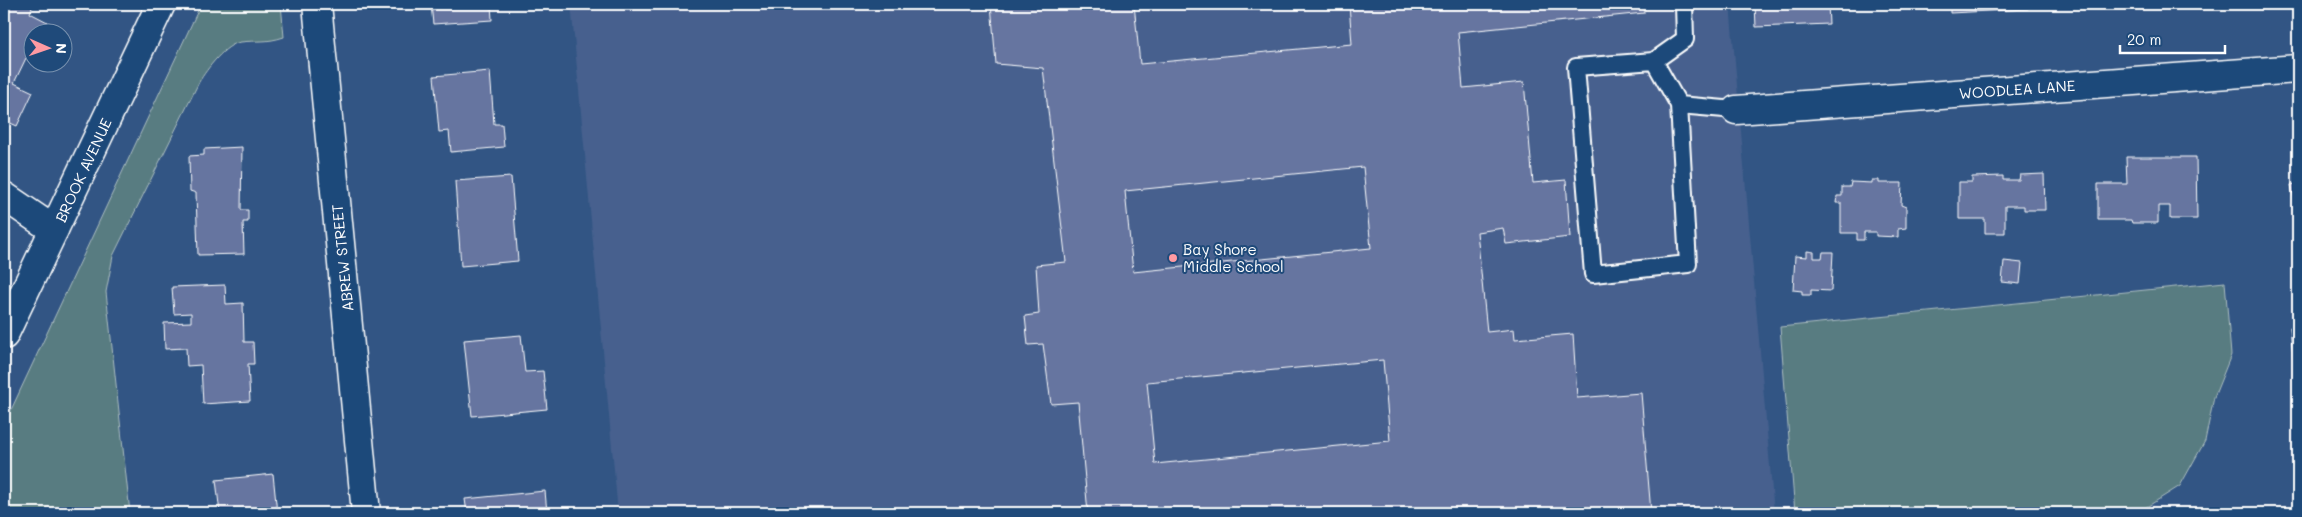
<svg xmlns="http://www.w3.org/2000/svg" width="2302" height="517" font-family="Mali,sans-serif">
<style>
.built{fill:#46618e}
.green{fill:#597c81;stroke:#acbec0}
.building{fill:#6674a0;stroke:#fff;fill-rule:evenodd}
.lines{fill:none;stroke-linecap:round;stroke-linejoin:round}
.service-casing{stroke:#fff;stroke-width:20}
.minor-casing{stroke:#fff;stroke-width:31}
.tertiary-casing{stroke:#fff;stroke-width:31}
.service{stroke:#1f4a7a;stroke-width:16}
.minor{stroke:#1f4a7a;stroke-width:28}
.tertiary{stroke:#1f4a7a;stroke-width:28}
.poi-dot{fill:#ff9aa2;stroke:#1f4a7a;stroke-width:2}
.labels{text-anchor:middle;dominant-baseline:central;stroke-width:4;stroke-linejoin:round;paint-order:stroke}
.street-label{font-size:15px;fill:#fff;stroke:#1f4a7a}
.poi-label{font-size:15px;fill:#fff;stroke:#1f4a7a;text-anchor:start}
</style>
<rect width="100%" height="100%" fill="#325584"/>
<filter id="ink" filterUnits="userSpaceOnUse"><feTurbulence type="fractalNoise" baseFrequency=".02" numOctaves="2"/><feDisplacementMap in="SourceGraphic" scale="10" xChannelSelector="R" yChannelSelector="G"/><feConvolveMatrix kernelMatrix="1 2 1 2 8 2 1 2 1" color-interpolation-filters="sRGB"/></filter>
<g filter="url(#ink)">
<path class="built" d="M571,4H1730L1774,513H618Z"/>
<g class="green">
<path d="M201,4H281L284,37C266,43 258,40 241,42C225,44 207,69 199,82L113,256L106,292L130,513H4V425Z"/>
<path d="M2225,282L2231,355L2214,397L2205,441L2180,486L2137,513H1795L1780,327Z"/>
</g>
<g class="building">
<path d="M4,4H31L33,5L30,13L59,28L57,32H32V61L26,58L14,83L33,92L17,126L4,120Z"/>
<path d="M431,4H491L492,20L433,24Z"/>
<path d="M991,4H1134L1140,64L1352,44L1349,4H1643L1644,13L1458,32L1463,88L1524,82L1533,183L1566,180L1570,237L1506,244L1503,228L1477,232L1487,332L1514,329L1515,339L1573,334L1577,398L1641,393L1651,513H1088L1078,402L1051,404L1043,344L1028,345L1025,316L1039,314L1036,265L1066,262L1043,68L996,64ZM1363,167L1371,248L1133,272L1125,191ZM1383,360L1390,441L1155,464L1147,382Z"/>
<path d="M1755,4H1828L1829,24L1756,27Z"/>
<path d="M1950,4H2028V9L1950,13Z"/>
<path d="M490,71L494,124H502L504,147L451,152L449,131L439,132L434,76Z"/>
<path d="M242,147L241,210H248V222H243L244,254L198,255L196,193L190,191L189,156L204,155V149Z"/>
<path d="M2126,157H2196L2197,219H2170V206H2158V223H2132L2131,220H2098V184H2127Z"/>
<path d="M2044,174L2045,210H2024V206H2005V233H1985V219H1959V182H1972V177L2003,176V180H2019L2020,175Z"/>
<path d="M511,177L518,261L461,266L455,181Z"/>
<path d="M1872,180H1879V183H1902L1901,205L1906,207V228L1898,229V237L1876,236V232H1864V240H1857V233H1841V203H1836L1837,196H1842V187H1850L1851,182L1872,183Z"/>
<path d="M2298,183V214L2297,215L2291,185Z"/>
<path d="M2295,231H2298V266H2296Z"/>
<path d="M1807,251L1814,252V258H1822L1823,252H1833L1831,291L1811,290V295H1802V291L1793,290L1795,256L1807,257Z"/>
<path d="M2004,261L2022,263L2020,284L2002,282Z"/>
<path d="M225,285L226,304L243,303L244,342H253L254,364H248L250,401L203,404L201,365L187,366L186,348L165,349L164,323L191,322V313L174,314L172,287Z"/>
<path d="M2298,326V403L2290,327Z"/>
<path d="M521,335L525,372L543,371L547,409L472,416L464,340Z"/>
<path d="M273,474L277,513H220L216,480Z"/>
<path d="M545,491L547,513H467L465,499Z"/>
</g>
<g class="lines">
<defs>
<g id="service">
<path d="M1654,61L1679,105L1688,264L1593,274L1576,67L1654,61L1685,39L1684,4"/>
<path d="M1679,105L1736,110"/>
</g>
<g id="minor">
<path d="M317,4L366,513"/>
<path d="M1736,110L2298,69"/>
<path d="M4,196L54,230"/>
</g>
<path id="tertiary" d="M4,335L161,4"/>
</defs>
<use href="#service" class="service-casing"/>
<use href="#minor" class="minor-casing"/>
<use href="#tertiary" class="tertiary-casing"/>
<use href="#service" class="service"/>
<use href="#minor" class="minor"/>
<use href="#tertiary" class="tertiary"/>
</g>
</g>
<circle class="poi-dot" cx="1173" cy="258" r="5"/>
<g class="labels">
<g class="street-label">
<text transform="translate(2017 89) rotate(-4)">WOODLEA LANE</text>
<text transform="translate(83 170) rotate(-65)">BROOK AVENUE</text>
<text transform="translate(342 258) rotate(-96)">ABREW STREET</text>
</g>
<g class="poi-label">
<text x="1183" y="249">Bay Shore<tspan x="1183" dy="17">Middle School</tspan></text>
</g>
</g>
<rect width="2302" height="517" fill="none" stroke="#1f4a7a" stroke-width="20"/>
<rect x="10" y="10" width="2282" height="497" fill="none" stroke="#fff" stroke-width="2" filter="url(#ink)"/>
<g transform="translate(48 48) rotate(92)"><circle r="24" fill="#1f4a7a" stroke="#7992af"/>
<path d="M0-4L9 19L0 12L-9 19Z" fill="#ff9aa2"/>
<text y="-8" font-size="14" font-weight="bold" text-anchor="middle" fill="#ffffff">N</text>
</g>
<path d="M2120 45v8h105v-8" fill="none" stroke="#ffffff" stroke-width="2.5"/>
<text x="2127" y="45" font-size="15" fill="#ffffff" stroke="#1f4a7a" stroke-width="4" paint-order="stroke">20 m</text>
</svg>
